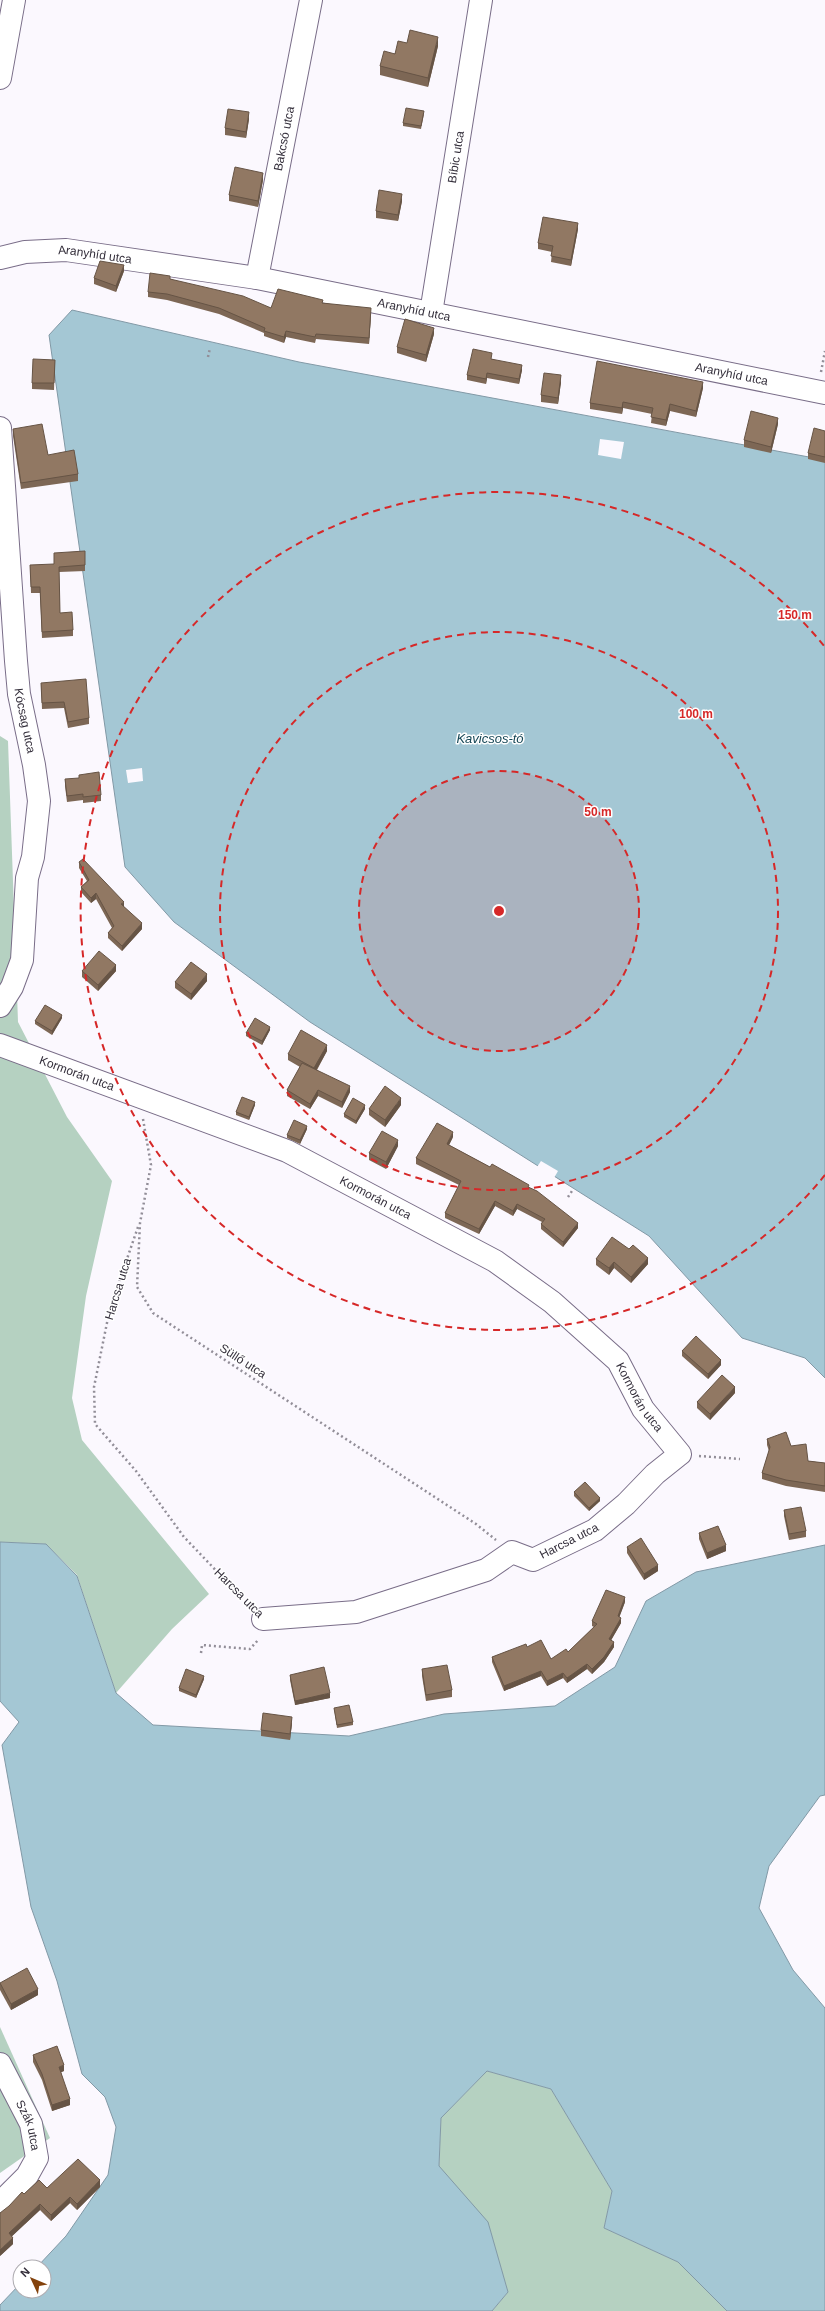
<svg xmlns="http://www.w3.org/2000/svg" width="825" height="2311" font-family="Helvetica,sans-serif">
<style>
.green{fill:#b5d1c1}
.water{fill:#a4c7d4;stroke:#8299a6}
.pier{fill:#fbf8fe}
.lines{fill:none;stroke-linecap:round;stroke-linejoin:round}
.minor-casing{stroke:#796d88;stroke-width:24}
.path{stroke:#928e98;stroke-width:2.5;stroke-dasharray:2 3;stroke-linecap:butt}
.minor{stroke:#fff;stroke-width:22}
.wall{fill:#7d6755}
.shaded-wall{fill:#665445}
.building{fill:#917863;stroke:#665445}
.ring{fill:none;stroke:#d62828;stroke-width:2;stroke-dasharray:7 5}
.labels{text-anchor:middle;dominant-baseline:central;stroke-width:3;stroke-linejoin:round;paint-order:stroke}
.street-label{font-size:12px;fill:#342f3b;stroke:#fff}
.water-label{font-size:13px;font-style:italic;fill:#154655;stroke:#fff}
.centre{fill:#d62828;stroke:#fff;stroke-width:2}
.ring-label{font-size:12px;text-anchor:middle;font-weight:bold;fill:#d62828;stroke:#fff;stroke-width:3;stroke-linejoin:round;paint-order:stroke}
</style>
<rect width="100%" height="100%" fill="#fbf8fe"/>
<g class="green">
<path d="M0,736L8,741L18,1022L67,1117L112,1181L86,1296L72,1398L82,1440L209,1594L172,1629L116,1693L77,1575L46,1544L0,1542Z"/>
<path d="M0,2027L50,2138L0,2173Z"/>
<path d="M487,2071L551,2089L612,2191L604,2228L678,2262L727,2311H492L508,2292L439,2166L441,2118Z"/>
</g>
<g class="water">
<path d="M72,310L299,362L825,460V1378L805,1358L742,1338L649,1236L310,1022L174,922L125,867L49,335Z"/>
<path d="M0,1542L46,1544L77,1576L116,1693L153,1725L349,1736L444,1714L555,1706L615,1667L646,1601L696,1572L825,1545V1795L820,1796L769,1866L759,1908L793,1970L825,2008V2311H727L678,2262L604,2228L612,2191L551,2089L487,2071L441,2118L439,2166L488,2222L508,2292L492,2311H0V2305L20,2284V2291H44V2267H37L66,2236L108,2175L116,2127L105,2097L82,2074L57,1981L31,1907L2,1745L19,1722L0,1701Z"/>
</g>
<g class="pier">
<path d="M600,439L624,442L621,459L598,455Z"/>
<path d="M142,768L143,781L128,783L126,770Z"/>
<path d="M541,1161L558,1171L554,1178L537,1167Z"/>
</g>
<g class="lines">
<defs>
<g id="minor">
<path d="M0,78L14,0"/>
<path id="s1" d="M0,258L25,252L66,250L257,278L825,393"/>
<path id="s2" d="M257,278L311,0"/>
<path id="s3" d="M431,313L481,0"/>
<path id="s4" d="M0,428L16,661L19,694L34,765L39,801L33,857L27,878L22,960L12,987L0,1006"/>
<path id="s5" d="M0,1045L287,1151L495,1261L552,1302L618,1361L643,1409L680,1454L655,1474L626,1504L595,1530L533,1560L512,1552L486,1570L356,1612L263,1619"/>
<path id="s6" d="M0,2064L31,2124L37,2158L27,2176L0,2203"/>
</g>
</defs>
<use href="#minor" class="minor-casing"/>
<g class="path">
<path d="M208,357L210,348"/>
<path d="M821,372L825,351"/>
<path d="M143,1119L151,1165L140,1223L137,1287L153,1313L476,1524L496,1540"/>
<path d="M568,1197L572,1191"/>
<path d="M138,1227L110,1308L94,1387L95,1424L136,1471L184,1537L249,1605"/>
<path d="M699,1456L740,1459"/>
<path d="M201,1653L202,1645L250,1649L259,1639"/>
</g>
<use href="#minor" class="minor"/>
</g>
<g class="wall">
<path d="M407,43L438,46L428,87L380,75V66Z"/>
<path d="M424,114L421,129L403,126V123Z"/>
<path d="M249,119L246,138L225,135V128Z"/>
<path d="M263,180L258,207L229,201V195Z"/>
<path d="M402,201L398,221L376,218V211Z"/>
<path d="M578,229L571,266L551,262L552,252L538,249V243Z"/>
<path d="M124,271L116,292L94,284V278Z"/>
<path d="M170,279L271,308L323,303L371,314L369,344L316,339L315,343L286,337L284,343L264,336V333L219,314L167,300L148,297V292Z"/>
<path d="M434,334L426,362L397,353V347Z"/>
<path d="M492,359L522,370L519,384L487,378L486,384L467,380V375Z"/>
<path d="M55,360L54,390L32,389V383Z"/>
<path d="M561,382L558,404L541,402V395Z"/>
<path d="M703,388L696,417L670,411L666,426L651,423L652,414L623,408L622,414L590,409V403Z"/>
<path d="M778,424L771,453L744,447V440Z"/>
<path d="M13,429L48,455L78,474V481L21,489L13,436Z"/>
<path d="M825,431V463L808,459V453Z"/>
<path d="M30,565H85V571L59,572L60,613L73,630V636L42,638L40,593H31Z"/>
<path d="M41,683L89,718V724L68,728L64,708L42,709Z"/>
<path d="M65,779L101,795V801L83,803V800L67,802L65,786Z"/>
<path d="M79,862L124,907L142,929L122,951L108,938V933L112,928L96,899L91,903L81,892V887L87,881L79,868Z"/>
<path d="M82,971H116L98,991L82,977Z"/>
<path d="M207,981L191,1000L175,988V982Z"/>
<path d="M62,1018L52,1035L35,1024V1021Z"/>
<path d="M270,1030L262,1045L246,1036V1033Z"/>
<path d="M327,1051L317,1070L350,1092L342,1108L318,1096L310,1109L287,1096V1090L300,1067L288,1060V1054Z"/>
<path d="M255,1105L249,1120L236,1115V1112Z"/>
<path d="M401,1105L385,1127L369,1115V1109Z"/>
<path d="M365,1109L356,1124L344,1117V1114Z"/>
<path d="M307,1129L300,1144L287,1138V1135Z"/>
<path d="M453,1137L449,1145L490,1167L529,1187L578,1228L563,1247L541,1229V1224L542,1222L517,1209L513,1216L495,1206L479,1234L445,1218V1213L459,1185L416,1164V1158Z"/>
<path d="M398,1146L386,1169L369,1160V1153Z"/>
<path d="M596,1259L648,1264L631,1283L614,1268L609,1275L596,1265Z"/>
<path d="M682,1351L721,1365L708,1379L682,1356Z"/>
<path d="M735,1393L710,1420L697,1408V1402Z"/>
<path d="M767,1439L791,1446L808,1461L825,1463V1492L786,1486L762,1479V1473L769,1451L767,1445Z"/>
<path d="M574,1492L600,1501L589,1511L574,1496Z"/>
<path d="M784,1510L806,1531V1537L789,1540L784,1516Z"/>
<path d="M699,1533L726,1551L707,1559L699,1539Z"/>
<path d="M627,1547L658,1571L644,1580L627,1553Z"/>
<path d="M625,1602L619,1617L621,1623L611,1640L614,1647L604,1662L592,1674L587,1669L567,1683L563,1678L547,1686L541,1676L504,1691L492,1662V1657L527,1647L551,1659L568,1652L594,1627L592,1626V1621Z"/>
<path d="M422,1669L452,1690V1697L426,1701L422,1676Z"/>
<path d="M290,1675L330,1698L295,1705L290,1680Z"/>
<path d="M204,1679L196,1698L179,1691V1688Z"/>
<path d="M334,1708L353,1722V1725L337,1728Z"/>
<path d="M292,1723L290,1740L261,1736V1730Z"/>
<path d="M0,1983L38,1995L11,2010L0,1990Z"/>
<path d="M33,2055L64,2071L61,2072L70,2105L52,2111L42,2080L33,2062Z"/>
<path d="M100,2187L77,2210L70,2203L51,2221L40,2210L12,2236L13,2244L0,2256L24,2194L47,2188Z"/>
</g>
<g class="shaded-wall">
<path d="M438,37V46L428,87V78Z"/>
<path d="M249,112V119L246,138V132Z"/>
<path d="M263,173V180L258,207V201Z"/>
<path d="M402,194V201L398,221V215Z"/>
<path d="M578,223V229L571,266V260Z"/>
<path d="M124,265V271L116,292V286Z"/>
<path d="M371,308V314L369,344V338Z"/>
<path d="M434,328V334L426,362V355Z"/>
<path d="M286,331V337L284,343V337Z"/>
<path d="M522,365V370L519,384V379Z"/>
<path d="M487,373V378L486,384V379Z"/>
<path d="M561,375V382L558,404V398Z"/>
<path d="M703,382V388L696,417V411Z"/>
<path d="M623,402V408L622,414V408Z"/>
<path d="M670,404V411L666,426V420Z"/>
<path d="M778,418V424L771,453V447Z"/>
<path d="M96,893V899L91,903V898Z"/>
<path d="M124,902V908L121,904Z"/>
<path d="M142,923V929L122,951V946Z"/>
<path d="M116,965V971L98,991V985Z"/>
<path d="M207,974V981L191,1000V994Z"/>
<path d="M62,1015V1018L52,1035V1031Z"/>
<path d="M270,1027V1030L262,1045V1041Z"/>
<path d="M327,1045V1051L314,1074V1068Z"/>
<path d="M350,1086V1092L342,1108V1102Z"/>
<path d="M318,1090V1096L310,1109V1104Z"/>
<path d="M401,1098V1105L385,1127V1120Z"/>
<path d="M255,1102V1105L249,1120V1117Z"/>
<path d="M365,1105V1109L356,1124V1121Z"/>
<path d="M307,1126V1129L300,1144V1140Z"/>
<path d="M453,1132V1137L447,1149V1144Z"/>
<path d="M398,1140V1146L386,1169V1162Z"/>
<path d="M495,1201V1206L479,1234V1229Z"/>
<path d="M517,1204V1209L513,1216V1211Z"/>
<path d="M578,1223V1228L563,1247V1242Z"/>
<path d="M648,1258V1264L631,1283V1277Z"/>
<path d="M614,1262V1268L609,1275V1268Z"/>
<path d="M721,1360V1365L708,1379V1374Z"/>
<path d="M735,1387V1393L710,1420V1414Z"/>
<path d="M600,1498V1501L589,1511V1508Z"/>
<path d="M726,1545V1551L707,1559V1553Z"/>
<path d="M658,1565V1571L644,1580V1574Z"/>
<path d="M625,1597V1602L618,1621V1616Z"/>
<path d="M621,1618V1623L609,1644V1639Z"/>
<path d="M614,1642V1647L604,1662L592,1674V1669Z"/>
<path d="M587,1664V1669L567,1683V1678Z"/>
<path d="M541,1671V1676L504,1691V1686Z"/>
<path d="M563,1673V1678L547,1686V1681Z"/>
<path d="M204,1676V1679L196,1698V1695Z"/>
<path d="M330,1693V1698L295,1705V1701Z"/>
<path d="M292,1717V1723L290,1740V1734Z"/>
<path d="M38,1989V1995L11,2010V2004Z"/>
<path d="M64,2065V2071L59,2073V2067Z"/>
<path d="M70,2099V2105L52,2111V2105Z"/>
<path d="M100,2180V2187L77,2210V2204Z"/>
<path d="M70,2197V2203L51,2221V2215Z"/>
<path d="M40,2204V2210L9,2239V2233Z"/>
<path d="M13,2238V2244L0,2256V2250Z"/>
</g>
<g class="building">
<path d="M410,30L438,37L428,78L380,66L384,51L395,54L398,41L407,43Z"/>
<path d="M406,108L424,111L421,126L403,123Z"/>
<path d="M228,109L249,112L246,132L225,128Z"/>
<path d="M235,167L263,173L258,201L229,195Z"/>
<path d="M379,190L402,194L398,215L376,211Z"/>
<path d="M543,217L578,223L571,260L551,256L553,246L538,243Z"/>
<path d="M100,261L124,265L116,286L94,278Z"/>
<path d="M150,273L170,276V279L243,296L271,308L278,289L323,300L322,303L371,308L369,338L316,334L315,337L286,331L284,337L264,331L265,328L219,308L167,294L148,292Z"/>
<path d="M405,319L434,328L426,355L397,347Z"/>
<path d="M473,349L492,353L491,359L522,365L519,379L487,373L486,379L467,375Z"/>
<path d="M33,359L55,360L54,383H32Z"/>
<path d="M597,361L703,382L696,411L670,404L666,420L651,417L653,408L623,402L622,408L590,403Z"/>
<path d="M544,373L561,375L558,398L541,395Z"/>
<path d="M751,411L778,418L771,447L744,440Z"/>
<path d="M42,424L48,455L74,450L78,474L21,483L13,429Z"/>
<path d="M814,428L825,431V457L808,453Z"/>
<path d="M85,551V565L59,567L60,613L72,612L73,630L42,632L40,587H31L30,565L54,564V553Z"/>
<path d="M86,679L89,718L68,722L64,702L42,703L41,683Z"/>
<path d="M99,772L101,795L83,797V794L67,796L65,779L79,778V775Z"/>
<path d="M83,859L124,902L121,904L142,923L122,946L108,933L114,926L96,893L91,898L81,887L89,880L79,862Z"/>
<path d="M99,951L116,965L98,985L82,971Z"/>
<path d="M191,962L207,974L191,994L175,982Z"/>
<path d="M45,1005L62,1015L52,1031L35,1021Z"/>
<path d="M255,1018L270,1027L262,1041L246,1033Z"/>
<path d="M301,1030L327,1045L314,1068L288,1054Z"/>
<path d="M302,1063L350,1086L342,1102L318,1090L310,1104L287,1090Z"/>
<path d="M385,1086L401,1098L385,1120L369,1109Z"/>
<path d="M242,1097L255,1102L249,1117L236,1112Z"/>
<path d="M353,1098L365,1105L356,1121L344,1114Z"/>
<path d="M294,1120L307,1126L300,1140L287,1135Z"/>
<path d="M437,1123L453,1132L447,1144L490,1167L492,1164L529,1185L528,1187L537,1191L578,1223L563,1242L541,1224L545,1219L517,1204L513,1211L495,1201L479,1229L445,1213L461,1181L416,1158Z"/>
<path d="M382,1131L398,1140L386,1162L369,1153Z"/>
<path d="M612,1237L629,1249L633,1245L648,1258L631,1277L614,1262L609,1268L596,1259Z"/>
<path d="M696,1336L721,1360L708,1374L682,1351Z"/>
<path d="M722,1375L735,1387L710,1414L697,1402Z"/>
<path d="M786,1432L791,1446L806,1444L808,1461L825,1463V1486L786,1480L762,1473L770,1447L767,1439Z"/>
<path d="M585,1482L600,1498L589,1508L574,1492Z"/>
<path d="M801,1507L806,1531L789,1534L784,1510Z"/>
<path d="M718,1526L726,1545L707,1553L699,1533Z"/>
<path d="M641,1538L658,1565L644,1574L627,1547Z"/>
<path d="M606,1590L625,1597L618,1616L621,1618L609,1639L614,1642L604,1657L592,1669L587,1664L567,1678L563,1673L547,1681L541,1671L504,1686L492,1657L526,1644L527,1647L541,1640L551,1659L566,1649L568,1652L597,1624L592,1621Z"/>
<path d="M447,1665L452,1690L426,1695L422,1669Z"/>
<path d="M324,1667L330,1693L295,1701L290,1675Z"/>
<path d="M186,1669L204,1676L196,1695L179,1688Z"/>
<path d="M349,1705L353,1722L337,1725L334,1708Z"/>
<path d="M263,1713L292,1717L290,1734L261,1730Z"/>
<path d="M27,1968L38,1989L11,2004L0,1983Z"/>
<path d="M57,2046L64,2065L59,2067L70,2099L52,2105L42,2074L33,2055Z"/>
<path d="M78,2159L100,2180L77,2204L70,2197L51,2215L40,2204L9,2233L13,2238L0,2250V2213L9,2206L22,2192L24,2194L39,2180L47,2188Z"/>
</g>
<circle cx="499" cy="911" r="140" fill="#d62828" fill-opacity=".12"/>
<g class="ring">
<circle cx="499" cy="911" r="140"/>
<circle cx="499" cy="911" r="279"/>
<path d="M825 1175A419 419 0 1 1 825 647"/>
</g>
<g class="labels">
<g class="street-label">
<text stroke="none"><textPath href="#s2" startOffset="142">Bakcsó utca</textPath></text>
<text stroke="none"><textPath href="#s3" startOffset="158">Bíbic utca</textPath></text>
<text stroke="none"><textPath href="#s1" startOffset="96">Aranyhíd utca</textPath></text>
<text stroke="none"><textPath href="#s1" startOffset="420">Aranyhíd utca</textPath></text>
<text stroke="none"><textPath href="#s1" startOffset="744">Aranyhíd utca</textPath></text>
<text stroke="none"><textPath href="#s4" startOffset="294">Kócsag utca</textPath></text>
<text stroke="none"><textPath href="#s5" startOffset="82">Kormorán utca</textPath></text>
<text stroke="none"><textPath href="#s5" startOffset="406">Kormorán utca</textPath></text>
<text transform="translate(118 1289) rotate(-73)">Harcsa utca</text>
<text transform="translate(243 1361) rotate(33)">Süllő utca</text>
<text stroke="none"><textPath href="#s5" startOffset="742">Kormorán utca</textPath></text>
<text transform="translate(569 1541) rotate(-27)">Harcsa utca</text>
<text transform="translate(239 1593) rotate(45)">Harcsa utca</text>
<text stroke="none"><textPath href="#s6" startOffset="68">Szák utca</textPath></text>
</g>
<g class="water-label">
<text x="490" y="738">Kavicsos-tó</text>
</g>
</g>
<circle cx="499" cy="911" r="6" class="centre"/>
<g class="ring-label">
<text x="795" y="619">150 m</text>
<text x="696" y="718">100 m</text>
<text x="598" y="816">50 m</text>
</g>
<g transform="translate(32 2279) rotate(314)"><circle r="19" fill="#ffffff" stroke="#aeacb1"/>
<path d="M0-3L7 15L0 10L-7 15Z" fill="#83420c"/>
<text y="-6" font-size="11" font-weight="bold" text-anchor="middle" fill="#342f3b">N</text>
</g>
</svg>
